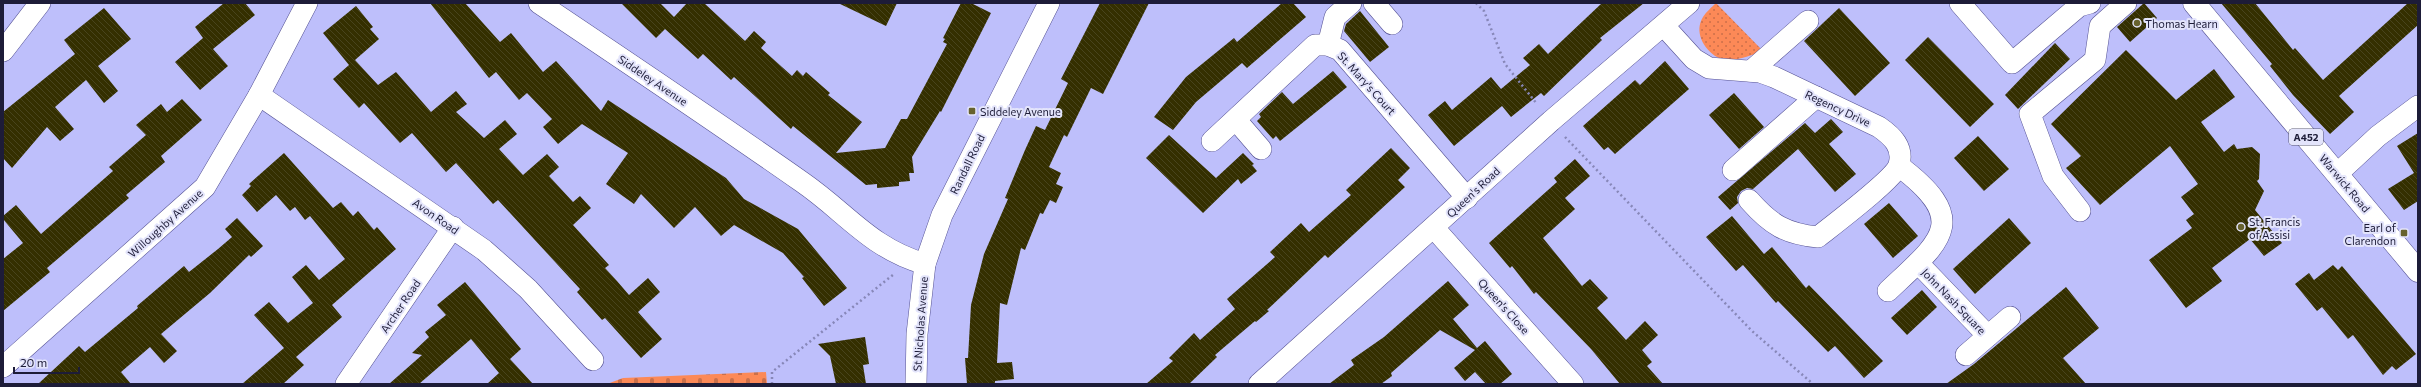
<svg xmlns="http://www.w3.org/2000/svg" width="2421" height="387" font-family="Commissioner,sans-serif">
<style>
.grass{fill:url(#grass-dots)}
.cemetery{fill:url(#cemetery-stones)}
.building{fill:url(#building-back-hatch)}
.lines{fill:none;stroke-linecap:round;stroke-linejoin:round}
.minor-casing{stroke:#545193;stroke-width:22}
.major-casing{stroke:#545193;stroke-width:23}
.path{stroke:#8787b8;stroke-width:2.5;stroke-dasharray:2 3;stroke-linecap:butt}
.minor{stroke:#fff;stroke-width:21}
.major{stroke:#fff;stroke-width:22}
.poi-dot{fill:#67622e;stroke:#e3e4fb;stroke-width:1.5}
.labels{text-anchor:middle;dominant-baseline:central;stroke-width:4;stroke-linejoin:round;paint-order:stroke}
.shield{fill:#e3e4fb;stroke:#585872;stroke-width:1}
.shield-label{font-size:10px;font-weight:bold;fill:#1d1c38}
.poi-label{font-size:11px;fill:#1d1c38;stroke:#e3e4fb;text-anchor:start}
.street-label{font-size:11px;fill:#1d1c38;stroke:#e3e4fb}
</style>
<defs>
<pattern id="grass-dots" width="8" height="8" patternUnits="userSpaceOnUse"><rect width="8" height="8" fill="#fc8957"/><path d="M2 2h.1M6 6h.1" fill="none" stroke="#cb6f49" stroke-width="1.8" stroke-linecap="round"/></pattern>
<pattern id="cemetery-stones" width="16" height="16" patternUnits="userSpaceOnUse"><rect width="16" height="16" fill="#fc8957"/><path d="M2 7V4a2 2 0 0 1 4 0v3zM10 15v-3a2 2 0 0 1 4 0v3z" fill="#cb6f49"/></pattern>
<pattern id="building-back-hatch" width="6" height="6" patternUnits="userSpaceOnUse"><rect width="6" height="6" fill="#342f00"/><path d="M-1 5l2 2M0 0l6 6M5-1l2 2" fill="none" stroke="#48441d"/></pattern>
</defs>
<rect width="100%" height="100%" fill="#bebffb"/>
<path class="grass" d="M1716,3L1763,51C1750,56 1729,64 1717,57C1703,49 1694,31 1703,17C1706,12 1712,7 1716,3Z"/>
<path class="cemetery" d="M766,372L767,384H607L623,378Z"/>
<g class="building">
<path d="M224,3H245L255,15L213,49L228,66L200,90L175,62L203,38L195,27Z"/>
<path d="M430,3H465L500,42L511,33L543,72L556,61L601,111L608,100L726,178L744,199L798,229L847,288L824,306L802,278L804,277L783,253L734,225L721,236L695,207L674,228L641,194L634,204L606,184L628,153L582,124L558,144L543,127L552,119L527,93L519,100L496,72L489,78Z"/>
<path d="M621,3H660L674,17L687,3H704L745,41L754,31L766,42L761,48L792,76L797,70L803,76L806,72L830,93L828,95L862,122L836,153L885,148L901,119H907L947,44L943,42L945,39L943,38L961,3H971L991,13L941,112L940,111L912,157L914,173H909L910,181L899,182V186L877,188V184L866,185L793,126L791,129L734,77L731,80L703,54L698,59L665,29L656,38Z"/>
<path d="M838,3H897L886,26Z"/>
<path d="M1100,3H1149L1103,94L1091,88L1067,137L1064,135L1049,167L1061,173L1056,184L1063,187L1056,203L1050,200L1043,214L1040,213L1025,250L1021,248L1007,305L1000,303L997,363L1012,362L1014,379L995,381V384H967L965,358H968L971,305L984,254L1008,199L1005,198L1025,150L1036,126L1045,130L1068,83L1061,79Z"/>
<path d="M1282,3H1293L1306,17L1247,68L1242,63L1196,102L1173,130L1154,117L1186,77L1234,38L1237,42Z"/>
<path d="M1602,3H1644L1600,38L1602,40L1544,96L1541,93L1511,117L1502,106L1454,146L1428,115L1445,101L1452,110L1491,77L1501,89L1530,65L1523,58L1539,44L1548,54Z"/>
<path d="M2144,3L2157,18L2130,42L2117,27Z"/>
<path d="M2221,3H2255L2293,50L2295,48L2323,80L2408,3H2418V25L2339,96L2354,112L2330,134L2293,95L2270,66L2272,64Z"/>
<path d="M356,6L373,27L370,29L379,39L355,60L378,85L396,72L431,112L456,91L467,104L456,112L484,138L505,120L517,134L499,149L523,175L547,154L559,167L549,176L573,202L580,196L591,208L573,225L609,265L605,268L617,281L629,295L648,278L660,292L638,312L662,339L641,358L605,318L602,320L577,292L580,289L498,200L493,204L456,163L446,172L412,133L400,143L364,103L359,108L333,79L349,65L323,33Z"/>
<path d="M104,8L131,39L98,66L118,91L104,103L86,80L55,107L74,129L60,141L47,127L12,168L3,158V112L75,54L64,40Z"/>
<path d="M1839,8L1890,63L1855,96L1804,41Z"/>
<path d="M1360,11L1389,47L1370,62L1344,31L1346,24Z"/>
<path d="M1928,37L1994,104L1970,127L1905,60Z"/>
<path d="M2055,43L2070,59L2018,109L2005,95Z"/>
<path d="M2126,50L2176,100L2214,69L2235,97L2201,122L2224,152L2234,144L2237,149L2252,147L2260,154L2259,179L2257,181L2264,191L2255,210L2282,243L2264,256L2250,239L2212,268L2222,281L2186,308L2149,260L2192,228L2186,220L2194,214L2181,197L2198,184L2170,146L2100,205L2066,168L2081,156L2051,124Z"/>
<path d="M1665,61L1689,89L1615,154L1608,147L1604,150L1583,126L1635,80L1640,85Z"/>
<path d="M1333,71L1347,87L1280,141L1276,136L1273,139L1257,121L1261,117L1259,114L1282,92L1293,104Z"/>
<path d="M1734,93L1764,127L1739,149L1709,115Z"/>
<path d="M182,99L202,120L161,156L165,162L126,195L129,198L47,268L50,272L3,311V259L23,243L3,219V216L16,205L41,234L113,171L109,167L146,135L136,125L161,104L167,112Z"/>
<path d="M1831,119L1843,132L1829,144L1856,174L1835,192L1798,149L1753,189L1747,188L1741,191L1737,197L1738,203L1730,210L1718,197L1805,123L1815,133Z"/>
<path d="M2418,133V201L2404,210L2388,189L2414,173L2397,146Z"/>
<path d="M1169,135L1216,178L1243,153L1254,164L1252,165L1257,171L1241,184L1238,179L1203,213L1146,158Z"/>
<path d="M1978,136L2009,169L1984,191L1954,158Z"/>
<path d="M1391,148L1410,168L1398,180L1405,187L1328,258L1325,255L1267,310L1269,311L1256,322L1255,321L1215,355L1217,357L1189,384H1146L1173,361L1169,358L1194,333L1200,340L1235,309L1227,299L1275,257L1270,252L1301,223L1309,232L1351,195L1346,190Z"/>
<path d="M284,153L333,208L341,202L353,216L358,211L374,230L377,227L396,249L332,305L342,317L296,357L304,365L283,384H242L284,348L254,315L269,302L288,323L313,303L292,277L306,265L319,280L345,259L310,216L305,220L295,207L290,211L276,195L257,212L242,195L251,186L249,184Z"/>
<path d="M1575,159L1590,176L1565,198L1575,209L1543,238L1582,286L1590,279L1608,298L1597,308L1626,340L1645,321L1658,335L1642,350L1652,362L1647,366L1663,384H1620L1591,349L1536,292L1534,294L1512,266L1510,268L1489,243L1557,182L1554,178Z"/>
<path d="M1889,203L1918,236L1893,258L1864,224Z"/>
<path d="M1732,216L1764,254L1772,247L1806,288L1809,285L1883,361L1864,378L1835,346L1828,352L1778,301L1776,303L1743,265L1736,271L1706,237Z"/>
<path d="M237,218L263,246L251,257L249,255L210,293L161,334L177,351L164,363L150,347L121,372L131,384H38L79,346L85,352L138,308L137,306L184,266L189,272L218,249L232,237L225,229Z"/>
<path d="M2009,218L2031,243L1975,294L1953,269Z"/>
<path d="M2333,265L2338,270L2342,266L2416,354L2396,370L2392,366L2383,375L2353,335L2348,339L2322,307L2317,311L2295,284L2309,273L2314,280Z"/>
<path d="M1448,281L1469,305L1453,319L1477,348L1485,341L1512,374L1500,384H1486L1475,372L1465,381L1454,368L1475,350L1440,330L1391,373L1392,376L1381,384H1329L1354,365L1351,360L1384,337Z"/>
<path d="M465,282L521,349L510,359L533,384H487L499,373L471,339L419,384H389L422,355L412,353L429,337L425,332L446,315L437,305Z"/>
<path d="M2066,287L2099,328L2063,358L2086,384H1946L1974,364Z"/>
<path d="M1922,290L1937,307L1907,335L1891,318Z"/>
<path d="M865,337L869,364L863,365L866,384H836L830,356L818,344Z"/>
</g>
<g class="lines">
<defs>
<g id="minor">
<path d="M539,3C627,62 715,121 802,182C847,213 870,248 925,264"/>
<path d="M1374,3L1392,24"/>
<path d="M1960,3L2012,63L2079,6L2090,3"/>
<path d="M1664,26L1694,59L1709,68L1760,72L1774,77L1879,127C1892,136 1904,147 1899,165C1894,179 1833,225 1818,237C1786,234 1771,225 1749,200"/>
<path d="M1328,45L1335,17L1351,3"/>
<path d="M3,51L40,3"/>
<path d="M1751,71L1808,21"/>
<path d="M259,95L484,250L528,289L593,360"/>
<path d="M1236,120L1261,149"/>
<path d="M1212,141L1315,45H1328L1340,50L1467,198"/>
<path d="M1733,170L1816,97"/>
<path d="M2337,174L2378,136L2418,106"/>
<path d="M2080,211L2053,176L2030,114L2095,60L2100,26L2126,3"/>
<path d="M1434,228L1573,384"/>
<path d="M1918,263L1988,336"/>
<path d="M1888,291C1941,241 1972,221 1899,166"/>
<path d="M1966,355L2010,317"/>
<path d="M3,367L205,187L259,95L307,3"/>
<path d="M346,384L453,227"/>
<path d="M916,384L917,334L925,264L942,215L1049,3"/>
<path d="M1259,384L1551,121L1689,3"/>
</g>
<path id="major" d="M2194,3L2418,271"/>
</defs>
<use href="#minor" class="minor-casing"/>
<use href="#major" class="major-casing"/>
<g class="path">
<path d="M1476,3L1484,11L1505,64L1537,104"/>
<path d="M1565,137L1752,331L1813,384"/>
<path d="M772,384V372L894,274"/>
</g>
<use href="#minor" class="minor"/>
<use href="#major" class="major"/>
</g>
<g class="poi-dot">
<circle cx="2137" cy="23" r="4"/>
<rect x="968" y="107" width="8" height="8" rx="2"/>
<circle cx="2241" cy="227" r="4"/>
<rect x="2400" y="229" width="8" height="8" rx="2"/>
</g>
<g class="labels">
<rect class="shield" x="2289" y="129" width="34" height="16" rx="3"/>
<g class="shield-label">
<text x="2306" y="137">A452</text>
</g>
<g class="poi-label">
<text x="2145" y="23">Thomas Hearn</text>
<text x="980" y="111">Siddeley Avenue</text>
<text x="2249" y="221">St. Francis<tspan x="2249" dy="13">of Assisi</tspan></text>
<text x="2396" y="227" text-anchor="end">Earl of<tspan x="2396" dy="13">Clarendon</tspan></text>
</g>
<g class="street-label">
<text transform="translate(653 80) rotate(34)">Siddeley Avenue</text>
<text transform="translate(1367 83) rotate(48)">St. Mary's Court</text>
<text transform="translate(1838 108) rotate(25)">Regency Drive</text>
<text transform="translate(967 164) rotate(-64)">Randall Road</text>
<text transform="translate(2345 183) rotate(50)">Warwick Road</text>
<text transform="translate(1473 192) rotate(-43)">Queen's Road</text>
<text transform="translate(436 216) rotate(35)">Avon Road</text>
<text transform="translate(165 223) rotate(-42)">Willoughby Avenue</text>
<text transform="translate(1954 301) rotate(46)">John Nash Square</text>
<text transform="translate(400 306) rotate(-56)">Archer Road</text>
<text transform="translate(1504 306) rotate(48)">Queen's Close</text>
<text transform="translate(920 324) rotate(-86)">St Nicholas Avenue</text>
</g>
</g>
<rect width="2421" height="387" fill="none" stroke="#1d1c38" stroke-width="8"/>
<path d="M14 367v6h65v-6" fill="none" stroke="#1d1c38" stroke-width="2"/>
<text x="20" y="367" font-size="12" fill="#1d1c38" stroke="#e3e4fb" stroke-width="3" paint-order="stroke">20 m</text>
</svg>
